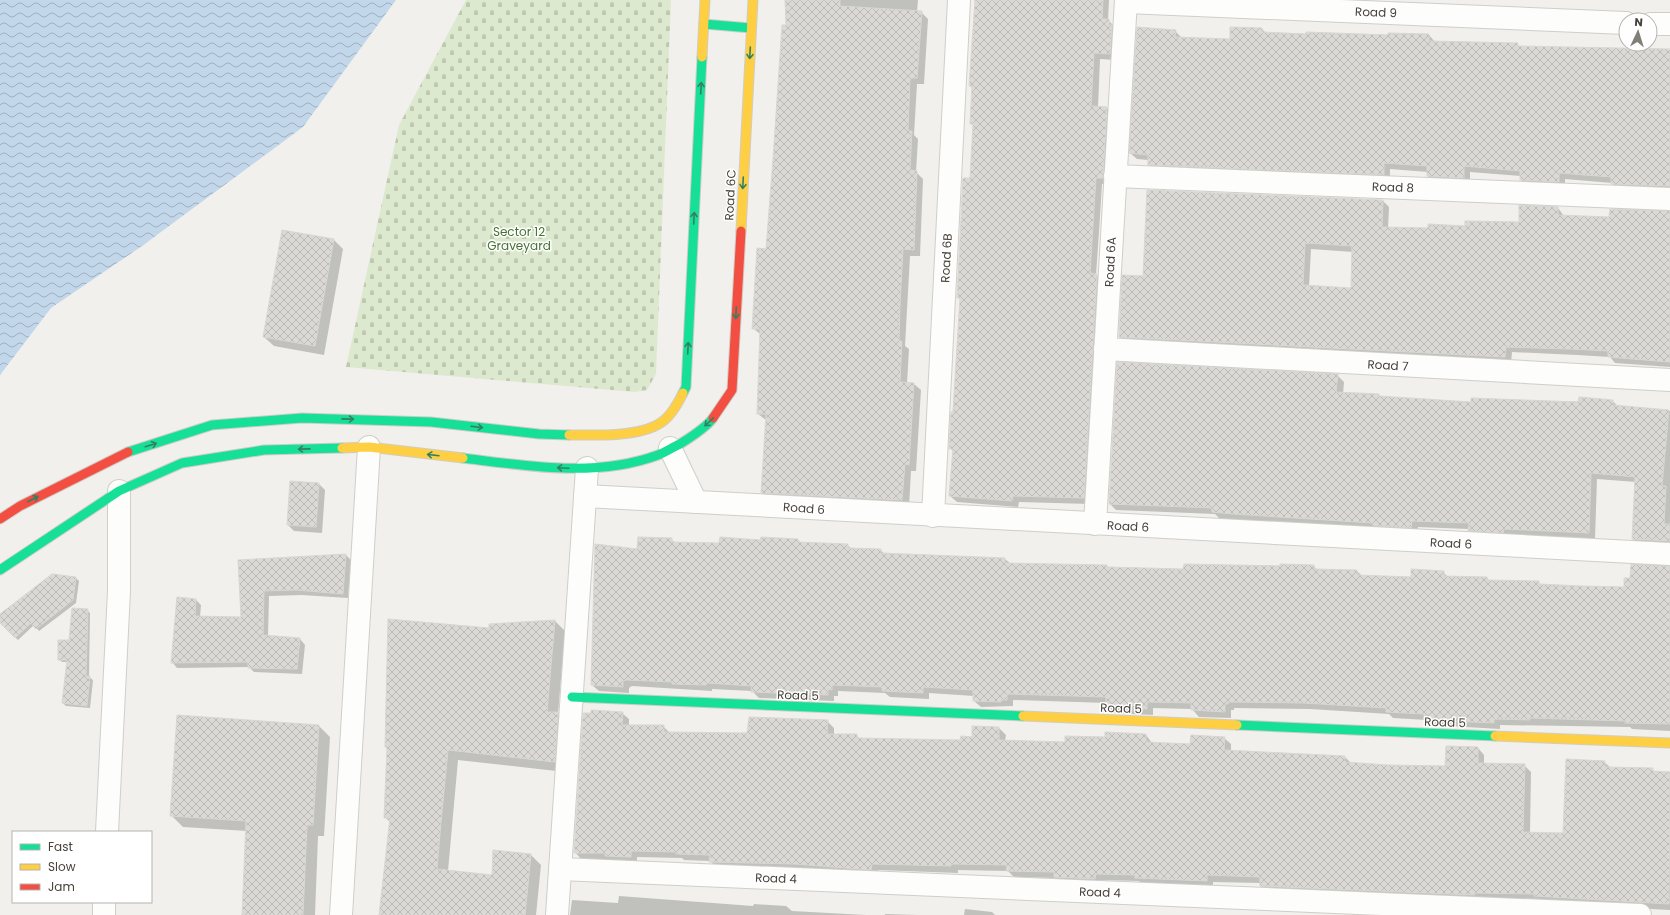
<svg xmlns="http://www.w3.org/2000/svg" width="1670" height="915" font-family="Poppins,sans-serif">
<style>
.cemetery{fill:url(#cemetery-stones)}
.water{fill:url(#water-waves)}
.shadow{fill:#0003;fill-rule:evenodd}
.building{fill:url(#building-cross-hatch);stroke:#d9d7d2;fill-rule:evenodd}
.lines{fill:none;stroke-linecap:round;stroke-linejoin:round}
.street-casing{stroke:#cfceca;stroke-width:24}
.fast-casing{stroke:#d0cdc4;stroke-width:11}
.slow-casing{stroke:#d0cdc4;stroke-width:11}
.jam-casing{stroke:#d0cdc4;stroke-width:11}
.street{stroke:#fdfdfc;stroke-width:22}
.fast{stroke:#16e098;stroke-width:9}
.slow{stroke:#ffcf43;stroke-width:9}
.jam{stroke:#f24e42;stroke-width:9}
.oneway{stroke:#33815f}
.labels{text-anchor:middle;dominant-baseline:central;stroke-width:3;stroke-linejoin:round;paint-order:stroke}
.street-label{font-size:12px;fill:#474239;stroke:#fff}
.park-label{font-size:12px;fill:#467232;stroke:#fff}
</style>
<defs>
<pattern id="cemetery-stones" width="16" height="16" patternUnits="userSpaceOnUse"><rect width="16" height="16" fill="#dde9cf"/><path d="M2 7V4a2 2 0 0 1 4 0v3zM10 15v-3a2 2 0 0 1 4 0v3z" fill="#bfc9b2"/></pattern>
<pattern id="water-waves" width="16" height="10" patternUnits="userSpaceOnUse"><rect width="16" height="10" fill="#c2d7ea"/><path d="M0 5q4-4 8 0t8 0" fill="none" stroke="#9fb0bf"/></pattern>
<pattern id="building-cross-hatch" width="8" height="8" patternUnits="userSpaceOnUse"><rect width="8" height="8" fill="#dbd9d5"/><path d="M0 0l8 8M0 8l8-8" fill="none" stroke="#bdbbb8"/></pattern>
</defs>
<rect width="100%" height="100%" fill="#f1f0ec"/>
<path class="cemetery" d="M466,0H671L656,374L647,390L635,392L346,367L399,125Z"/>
<path class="water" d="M0,0H396L303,127L142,246L51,308L0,375Z"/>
<g class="shadow">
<path d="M786,0H918L917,12H921L928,19L924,84H917L914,135L918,139L916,172L923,179L920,256H910L905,346L909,349L907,383L914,384L921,390L916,471H911L909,507L769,499L762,493L766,420L758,414L761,335L753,328L767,250L787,26Z"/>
<path d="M974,0H1109L1108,20L1115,27L1116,60L1100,59L1098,107L1107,108L1113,114L1109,184H1102L1099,232L1096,275L1103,281L1090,504L1019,502L1018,507L957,502L950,496L953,451L950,448L961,300L958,297L970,180L974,126L971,123L973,89L970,86L976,2Z"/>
<path d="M1262,29L1266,33L1389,36L1429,35L1435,42L1517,44L1520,47L1670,50V192L1618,190L1612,183L1565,179V188L1527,186L1521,180V176L1470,172V184L1434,182L1428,176V172L1390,169V181L1155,171L1149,164V160L1137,159L1130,153L1175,31L1182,38L1230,40Z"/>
<path d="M1383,201L1389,207L1388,228L1429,229L1520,223L1558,208L1564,216L1610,218L1670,212V367L1615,363L1610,357L1577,355L1512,352L1511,363L1126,343L1120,337L1144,277ZM1311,249L1353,252L1352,289L1309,287Z"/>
<path d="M334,240L343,249L324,355L274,346L264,337Z"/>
<path d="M1337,375L1344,382L1343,394L1472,403L1613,401L1618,407L1670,411V547L1640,545L1633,539L1636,482L1597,479L1595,539L1475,537L1469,529L1418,527L1417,534L1240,520L1219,518L1215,514L1116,510L1110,504Z"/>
<path d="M319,484L325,490L322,533L294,531L288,525Z"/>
<path d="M671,539L675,543L720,544L798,540L801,543L847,545L852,549L880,550L885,554L1005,559L1011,564L1107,566L1109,568L1184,570L1185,565L1314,566L1317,570L1357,571L1362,576L1412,578L1443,572L1448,577L1487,578L1490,581L1538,582L1541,585L1625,588L1670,583V731L1632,729L1630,727L1500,725V729L1432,725L1427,720L1393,718L1389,714L1310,709L1234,708V710H1231V718L1199,717L1192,709L1153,708V715L1114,713L1107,706V703L1013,700V706L981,707L974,701V696L929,693V699L890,697L885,693L838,691V696H834V701L759,698L752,691L712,689V691L632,686L629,688V693L599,691L592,685L638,550Z"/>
<path d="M346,555L351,560L348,598L302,595L269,596L268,636L300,639L305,645L302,674L254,672L249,667L177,668L172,662L177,598L196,600L201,605L200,617L242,618L239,561Z"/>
<path d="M76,578L79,581L76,603L39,631L34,625L18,640L0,622V615Z"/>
<path d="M87,610L90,613L89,677L93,680L90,708L66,706L63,703L67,662H62L59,659Z"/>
<path d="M555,621L565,631L558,714L568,724L565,772L458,760L448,871L493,877L494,851L531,855L541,865L536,915H380L390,822L385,817L388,749L386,747L490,629V625Z"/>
<path d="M622,713L629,719V726H663L670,733L748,734L827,721L834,728V735H856L860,739L961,741L973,738V727L999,728L1006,735L1005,741L1066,743L1146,735L1152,743L1191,745L1224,738L1231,744V751L1345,757L1351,763L1387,766L1446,767L1478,748L1484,755V764L1524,765L1531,772L1530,833L1564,834L1604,762L1611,768L1652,769L1655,772L1670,773V910L1542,903L1268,892L1261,886V883L1213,882V887L1142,885L1139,881L1102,880V885L1061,883L1056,878L1014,877L1008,871L958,870V873L878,870L877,876L717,868L710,861L684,860L682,858L637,857V863L613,862L610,860L581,859L575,852Z"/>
<path d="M319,726L330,737L324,836H318L315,915H243L247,831L183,827L171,815Z"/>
<path d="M619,896L753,906L754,904L786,906L792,911L866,915H570L572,900L618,903Z"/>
<path d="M965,909L992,912L995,915H964Z"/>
<path d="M885,914L918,915H885Z"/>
</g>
<g class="building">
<path d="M785,0H840V6L922,11L917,78H910L908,131H912L910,170L917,171L914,250L903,249L900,305L899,341H902L900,382L914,383L909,465L905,464L902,500L761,493L766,414H757L760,329H752L757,248L766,249L773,159L782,25H786Z"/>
<path d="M975,0H1103L1102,19H1109V25H1112L1110,54L1094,53L1091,106L1107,107L1103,178H1096L1093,225L1090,273L1097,274L1084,498L1013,496L1012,501L949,496L953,449H949L951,412H953L960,298H957L963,178H970L973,124H970L972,86H969Z"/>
<path d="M1137,27L1176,30L1175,37L1230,39V27L1262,28V32L1306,34V32L1388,35V33L1429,34V41L1518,43L1517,46L1670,49V186L1611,184V177L1559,173V182L1520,180V171L1464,166V178L1427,176V166L1384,163V175L1148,165V155L1129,153Z"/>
<path d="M1147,190L1383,200L1382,227L1428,228V224L1465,226V221L1519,222V205L1558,207V215L1609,217L1610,209L1670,211V362L1608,357V351L1570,349L1506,347L1505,357L1119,337L1122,275L1143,276ZM1305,243L1352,246L1351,288L1303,285Z"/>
<path d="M282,230L334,239L315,346L263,337Z"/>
<path d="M1117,362L1338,374L1336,392L1379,394V396L1471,402V398L1578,402L1579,397L1613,400V405L1669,410L1662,486H1666L1664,524H1670V541L1632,539L1635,477L1591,473L1589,533L1504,529L1503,533L1468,531L1469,523L1412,521L1411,528L1373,526V523L1233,514L1212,512V508L1109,504Z"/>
<path d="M290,481L319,483L316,527L287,525Z"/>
<path d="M638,537L672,538V542L719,543L720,537L760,540L761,537L798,539V542L848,544V548L881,549V553L1005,558V563L1107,565V567L1183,569L1184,564L1280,566V564L1314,565V569L1357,570V575L1411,577V569L1444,571V576L1487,577V580L1539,581V584L1581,586L1624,587V578H1630L1631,564L1670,566V724L1625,723V721L1530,718V720L1494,719V723L1447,721V719H1424V714L1386,712V708L1303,703L1228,702V704H1225V712L1191,710V703L1147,702V709L1106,707V697L1007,694V700H1001V702L973,701V690L923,687V693L882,691V687L832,685V690L828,689V695L751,692L752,686L706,683V685L672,684V682L626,680L623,681V687L591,685L595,544L637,549Z"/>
<path d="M346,554L343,594L296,590L264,591L263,635L300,638L297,669L248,668V662L171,663L177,597L196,599L195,616L241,617L238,560Z"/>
<path d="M52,574L76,577L73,600L36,629L31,623L15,638L0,623V614Z"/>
<path d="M72,608L88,609L86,676H90L87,706L62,703L67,660H58V640H69Z"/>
<path d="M388,619L489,628V624L555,620L547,712H558L555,762L448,750L441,822L437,869L492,875L493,850L531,854L525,915H379L390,818H384L387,747H385Z"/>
<path d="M591,710L623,712L622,725H664V732L747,733L749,717L828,720L827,734H857V738L960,740L961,736L972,737V726L999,727V740L1065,742V736L1105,737V732L1146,734V742L1190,744L1191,735L1225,737L1224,750L1345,756V762L1388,765L1445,766L1446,746L1478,747V763L1525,764L1523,832L1563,833L1566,759L1605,761V767L1653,768V771L1670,772L1669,904L1534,896V894L1475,893V895L1260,886V877L1207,875V881L1135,878V875L1096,874L1095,879L1054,877V872L1006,871L1007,865L951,864V866L872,864L871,870L795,864L709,862L710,855L676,854V852L631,851V857L605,856V853H574L583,713H591Z"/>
<path d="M177,715L319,725L313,825H307L303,915H242L246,821L170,816Z"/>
</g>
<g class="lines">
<defs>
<g id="street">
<path d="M1126,2L1626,23"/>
<path d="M1650,24H1670"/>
<path d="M1115,176L1670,199"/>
<path d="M1105,349L1670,380"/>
<path d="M670,448L696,502"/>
<path d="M585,496L1670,554"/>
<path d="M933,516L959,0"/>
<path d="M1095,524L1126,0"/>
<path d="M107,832L119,591V491"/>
<path d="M560,869L1640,915"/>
<path d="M104,915V902"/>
<path d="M341,915L369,447"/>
<path d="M557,915L587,468"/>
</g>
<g id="fast">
<path d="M704,24L751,28"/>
<path d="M683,393L686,387L702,57"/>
<path d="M128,452L212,425L302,418L431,422L539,434L569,435"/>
<path d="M463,458C527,466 596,478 658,455C666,452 673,447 680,444C691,437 706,428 713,418"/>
<path d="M0,570L119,491L182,463L264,450L342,448"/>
<path d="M572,697L1023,716"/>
<path d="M1237,725L1495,736"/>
</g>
<g id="slow">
<path d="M702,57L705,0"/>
<path d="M741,231L753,0"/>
<path d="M569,435C594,435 632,437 655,426C669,420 677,405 683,393"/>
<path d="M342,448L369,447L463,458"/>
<path d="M1023,716L1237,725"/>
<path d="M1495,736L1670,743"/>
</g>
<g id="jam">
<path d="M713,418L732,390L741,231"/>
<path d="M0,519L20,506L128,452"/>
</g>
</defs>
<use href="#street" class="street-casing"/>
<use href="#fast" class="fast-casing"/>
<use href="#slow" class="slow-casing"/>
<use href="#jam" class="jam-casing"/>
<use href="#street" class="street"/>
<use href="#fast" class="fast"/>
<use href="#slow" class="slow"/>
<use href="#jam" class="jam"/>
</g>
<defs><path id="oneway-shaft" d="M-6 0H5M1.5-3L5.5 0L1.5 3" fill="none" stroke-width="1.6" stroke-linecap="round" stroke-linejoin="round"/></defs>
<g class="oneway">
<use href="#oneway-shaft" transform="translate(750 53) rotate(93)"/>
<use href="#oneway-shaft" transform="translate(701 88) rotate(-87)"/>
<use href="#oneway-shaft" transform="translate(743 183) rotate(93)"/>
<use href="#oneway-shaft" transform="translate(694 218) rotate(-87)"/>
<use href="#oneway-shaft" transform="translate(736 313) rotate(93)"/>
<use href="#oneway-shaft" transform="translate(688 348) rotate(-87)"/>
<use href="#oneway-shaft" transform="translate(348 419) rotate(1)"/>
<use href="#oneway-shaft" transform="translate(709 422) rotate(136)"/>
<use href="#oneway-shaft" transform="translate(477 427) rotate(7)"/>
<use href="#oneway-shaft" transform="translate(151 445) rotate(-18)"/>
<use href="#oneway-shaft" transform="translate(304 449) rotate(179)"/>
<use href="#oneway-shaft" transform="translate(433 455) rotate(-173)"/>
<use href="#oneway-shaft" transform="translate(563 468) rotate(-177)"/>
<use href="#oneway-shaft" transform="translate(33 499) rotate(-27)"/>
</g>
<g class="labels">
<g class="street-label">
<text transform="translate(1376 12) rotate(2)">Road 9</text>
<text transform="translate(1393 187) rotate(2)">Road 8</text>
<text transform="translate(730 195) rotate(-87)">Road 6C</text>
<text transform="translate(946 258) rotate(-87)">Road 6B</text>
<text transform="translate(1110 262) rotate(-87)">Road 6A</text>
<text transform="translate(1388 365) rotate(3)">Road 7</text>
<text transform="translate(804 508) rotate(4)">Road 6</text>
<text transform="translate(1128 526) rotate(3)">Road 6</text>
<text transform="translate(1451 543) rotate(3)">Road 6</text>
<text transform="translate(798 695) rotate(2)">Road 5</text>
<text transform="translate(1121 708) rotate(2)">Road 5</text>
<text transform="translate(1445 722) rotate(2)">Road 5</text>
<text transform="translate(776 878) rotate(2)">Road 4</text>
<text transform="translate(1100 892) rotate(2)">Road 4</text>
</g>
<g class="park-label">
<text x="519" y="231">Sector 12<tspan x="519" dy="14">Graveyard</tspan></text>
</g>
</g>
<rect x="12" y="831" width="140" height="72" fill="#ffffff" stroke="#b5b3b0"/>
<rect x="20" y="844" width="20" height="6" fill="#16e098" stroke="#b5b3b0"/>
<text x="48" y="851" font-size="12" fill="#474239">Fast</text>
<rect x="20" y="864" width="20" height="6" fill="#ffcf43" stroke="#b5b3b0"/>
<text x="48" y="871" font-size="12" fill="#474239">Slow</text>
<rect x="20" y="884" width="20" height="6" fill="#f24e42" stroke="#b5b3b0"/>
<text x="48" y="891" font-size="12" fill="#474239">Jam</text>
<g transform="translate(1638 32) rotate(4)"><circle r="19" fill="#ffffff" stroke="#b5b3b0"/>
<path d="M0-3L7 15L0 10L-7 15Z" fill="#827f78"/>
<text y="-6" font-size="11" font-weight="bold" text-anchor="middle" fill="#474239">N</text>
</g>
</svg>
